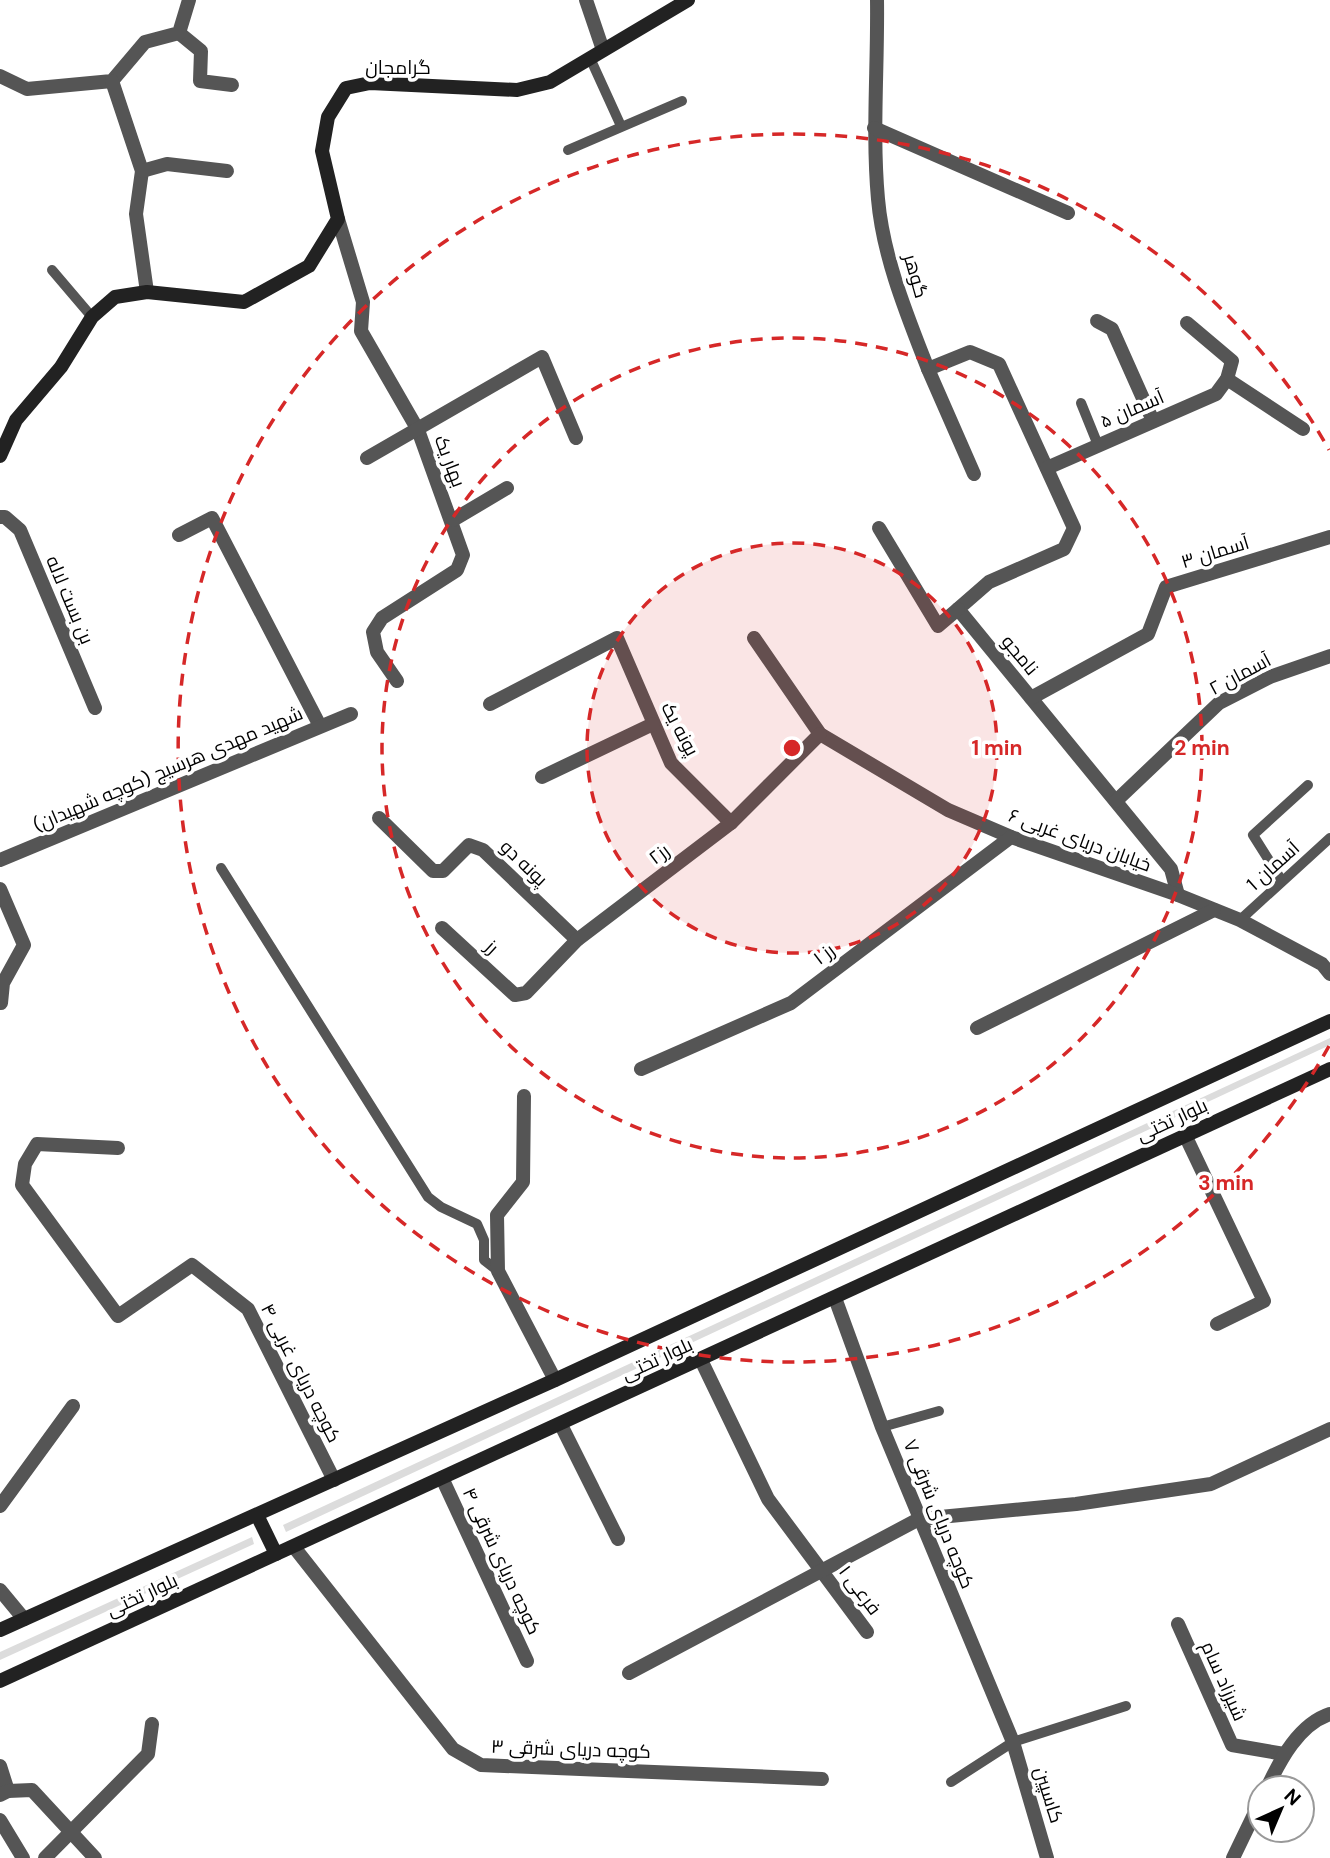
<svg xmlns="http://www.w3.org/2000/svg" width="1330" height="1858" font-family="'DM Sans',Cairo,sans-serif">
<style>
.green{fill:#dcdcdc}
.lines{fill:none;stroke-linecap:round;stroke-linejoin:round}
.lane{stroke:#555;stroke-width:10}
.street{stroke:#555;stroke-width:14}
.secondary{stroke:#222;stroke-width:14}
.ring{fill:none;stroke:#d62828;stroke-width:3.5;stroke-dasharray:12 9}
.labels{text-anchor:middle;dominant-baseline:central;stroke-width:7;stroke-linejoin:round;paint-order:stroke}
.street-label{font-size:19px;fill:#000;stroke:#fff}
.centre{fill:#d62828;stroke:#fff;stroke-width:3.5}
.ring-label{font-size:21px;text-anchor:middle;font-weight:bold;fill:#d62828;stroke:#fff;stroke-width:7;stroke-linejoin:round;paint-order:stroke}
</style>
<rect width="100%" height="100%" fill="#fff"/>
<g class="green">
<path d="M1330,1038V1045L286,1532L283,1525Z"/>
<path d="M252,1537L254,1544L0,1660V1652Z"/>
</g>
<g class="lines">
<g class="lane">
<path d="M590,58L621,126"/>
<path d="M568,150L682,101"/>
<path d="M52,270L92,317"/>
<path d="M1081,403L1098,445"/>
<path d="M221,868L428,1197L441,1207L477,1224L484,1240V1260L498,1271"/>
<path d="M1282,881L1253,835L1308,785"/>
<path d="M1240,920L1330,838"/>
<path d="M882,1427L939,1411"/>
<path d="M951,1782L1013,1742L1126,1706"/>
</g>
<g class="street">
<path d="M586,0L603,50"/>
<path d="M877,0C878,66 872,133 878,199C883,257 907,315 928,369L970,352L999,364L1074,528L1064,549L989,582L958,609L1171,869L1178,895"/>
<path d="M179,33L201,51L200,81L232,85"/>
<path d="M0,76L27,89L112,81L145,42L179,33L189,0"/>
<path d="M112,81L142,171L136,214L147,292"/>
<path d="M874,128L1068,213"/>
<path d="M142,171L167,164L227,171"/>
<path d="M338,219L363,302L361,331L418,430L463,555L457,570L382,618L373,632L377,652L397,681"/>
<path d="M1097,321L1112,329L1153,421"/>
<path d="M928,369L974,474"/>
<path d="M1227,379L1303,429"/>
<path d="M367,458L542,357L576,438"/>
<path d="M1047,468L1216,394L1227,379L1232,361L1187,323"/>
<path d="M0,517H5L20,530L95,708"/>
<path d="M453,520L507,488"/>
<path d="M879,528L938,626L958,609"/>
<path d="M179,535L212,518L320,726"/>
<path d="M754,638L820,734L948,810L1011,837L1178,895L1240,920L1322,964L1330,974"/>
<path d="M1031,698L1148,634L1166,587L1330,537"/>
<path d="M490,704L617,638L671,763L731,823"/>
<path d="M542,777L653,724"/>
<path d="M1116,801L1219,703L1270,677L1330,656"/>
<path d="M379,818L433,871H443L469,845L483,850L577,940"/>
<path d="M0,860L351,714"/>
<path d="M0,889L24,945L3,983L1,1003"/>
<path d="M442,928L515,995L526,993L577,940L731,823L820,734"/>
<path d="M977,1028L1214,910"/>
<path d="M641,1069L791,1003L1011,837"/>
<path d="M524,1096L523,1182L497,1215L498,1271L555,1380"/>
<path d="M1185,1135L1264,1301L1217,1324"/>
<path d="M118,1148L37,1144L25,1164L22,1185L118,1316L192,1265L248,1309L334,1480"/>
<path d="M835,1298L882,1427L1013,1742L1047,1858"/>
<path d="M701,1360L768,1499L867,1632"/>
<path d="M561,1425L618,1539"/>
<path d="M442,1478L527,1661"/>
<path d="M0,1506L73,1406"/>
<path d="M294,1547L453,1749L481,1765L822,1779"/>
<path d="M0,1590L24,1619"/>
<path d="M1178,1624L1232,1745L1284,1754"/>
<path d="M629,1673L919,1519L1076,1504L1211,1484L1330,1429"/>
<path d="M0,1766L8,1791"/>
<path d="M1267,1788C1280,1760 1299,1724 1330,1714"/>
<path d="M0,1795L8,1791L32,1790L95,1858"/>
<path d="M0,1820L23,1858"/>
<path d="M45,1858L148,1754L152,1724"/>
<path d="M1233,1858L1260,1802"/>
</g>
<g class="secondary">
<path d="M0,456L16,420L61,367L92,317L115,297L147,292L244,302L309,266L338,219L322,151L328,117L346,88L370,83L517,90L550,82L688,0"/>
<path d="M257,1515L276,1554"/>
<path d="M0,1630L555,1380L1330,1021"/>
<path d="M0,1681L1330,1069"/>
</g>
</g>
<circle cx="792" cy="748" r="205" fill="#d62828" fill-opacity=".12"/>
<g class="ring">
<circle cx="792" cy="748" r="205"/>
<circle cx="792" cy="748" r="410"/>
<path d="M1329 1046A614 614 0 1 1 1329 450"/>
</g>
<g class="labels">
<g class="street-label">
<text x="398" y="67">گرامجان</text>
<text transform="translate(916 276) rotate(74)">گوهر</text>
<text transform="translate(1132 409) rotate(-23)">آسمان ۵</text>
<text transform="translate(450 461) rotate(69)">بهار یک</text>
<text transform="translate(1215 552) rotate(-17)">آسمان ۳</text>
<text transform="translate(70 600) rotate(67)">بن بست لاله</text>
<text transform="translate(1020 655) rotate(50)">نامجو</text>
<text transform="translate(1240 674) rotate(-28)">آسمان ۲</text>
<text transform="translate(680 729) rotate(62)">پونه یک</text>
<text transform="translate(168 769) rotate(-23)">شهید مهدی هرسیج (کوچه شهیدان)</text>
<text transform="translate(1080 840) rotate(20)">خیابان دریای غربی ۶</text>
<text transform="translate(659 854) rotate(-37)">رز۲</text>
<text transform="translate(524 863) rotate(44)">پونه دو</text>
<text transform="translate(1273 866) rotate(-42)">آسمان 1</text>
<text transform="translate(492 947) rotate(43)">رز</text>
<text transform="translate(824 954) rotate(-37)">رز ۱</text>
<text transform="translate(1172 1120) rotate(-25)">بلوار تختی</text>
<text transform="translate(657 1359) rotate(-25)">بلوار تختی</text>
<text transform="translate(301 1373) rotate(63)">کوچه دریای غربی ۴</text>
<text transform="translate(939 1514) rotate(68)">کوچه دریای شرقی ۷</text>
<text transform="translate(502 1561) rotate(65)">کوچه دریای شرقی ۴</text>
<text transform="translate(860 1590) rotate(53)">فرعی ۱</text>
<text transform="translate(142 1595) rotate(-25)">بلوار تختی</text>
<text transform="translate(1224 1681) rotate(66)">شیرزاد سام</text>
<text transform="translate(571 1749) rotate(2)">کوچه دریای شرقی ۳</text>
<text transform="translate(1049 1795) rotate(73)">کاسپين</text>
</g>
</g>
<circle cx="792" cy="748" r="10" class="centre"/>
<g class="ring-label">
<text x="997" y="755">1 min</text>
<text x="1202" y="755">2 min</text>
<text x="1226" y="1190">3 min</text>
</g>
<g transform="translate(1281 1809) rotate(44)"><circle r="33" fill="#ffffff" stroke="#999999" stroke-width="2"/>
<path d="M0-5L12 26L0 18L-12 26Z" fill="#000000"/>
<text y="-10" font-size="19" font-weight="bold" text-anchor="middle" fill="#000000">N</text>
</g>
</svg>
